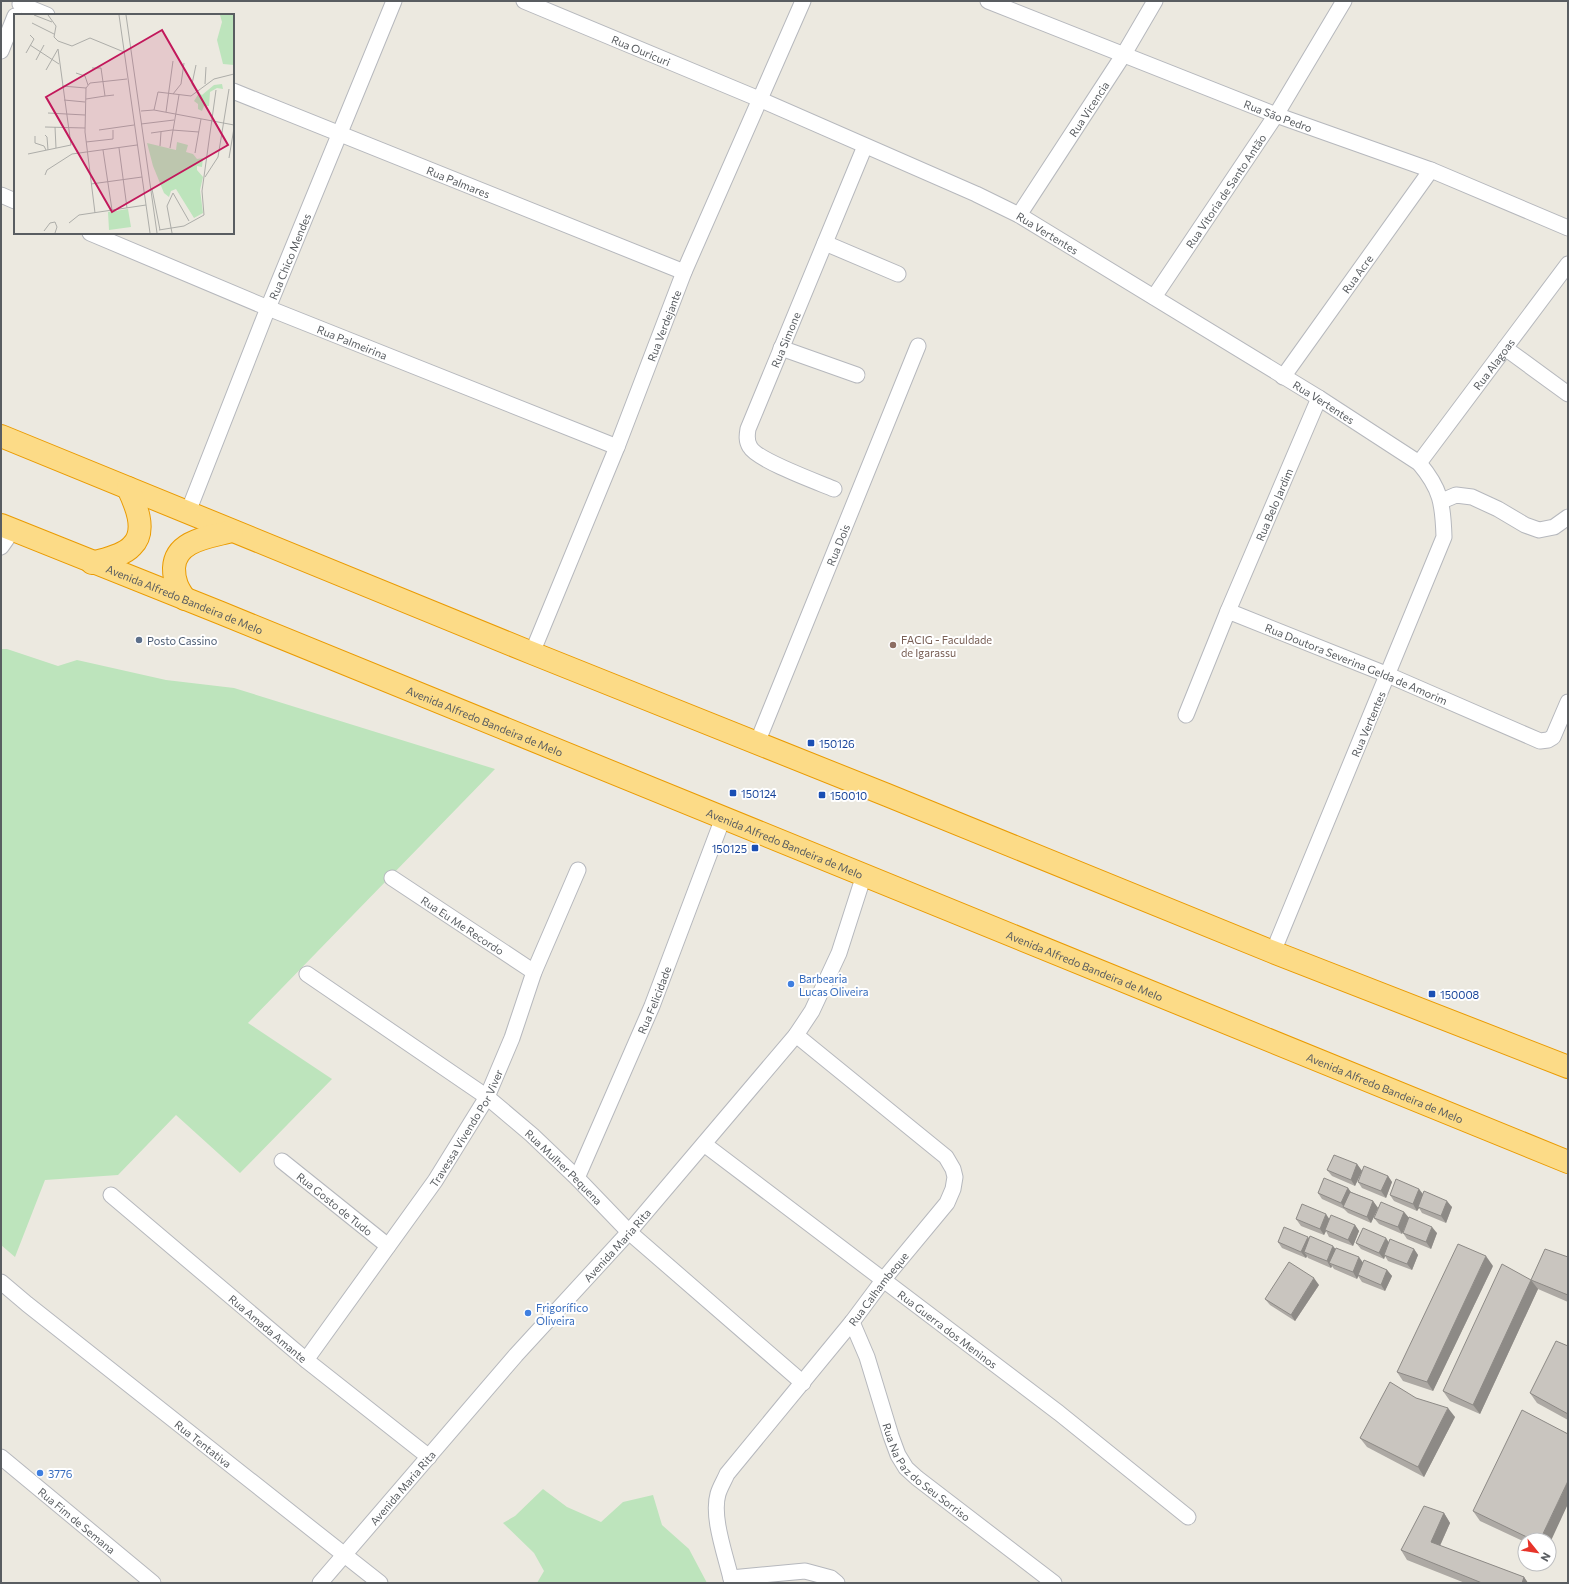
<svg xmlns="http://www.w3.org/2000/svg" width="1569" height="1584" font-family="Commissioner,sans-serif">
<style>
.green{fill:#bde4bc}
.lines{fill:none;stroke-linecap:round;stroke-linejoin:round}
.street-casing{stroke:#b6b8bd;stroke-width:17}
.highway-casing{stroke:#ea9b02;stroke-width:24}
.street{stroke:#fff;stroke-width:15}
.highway{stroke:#fcdb87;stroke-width:22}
.wall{fill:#ada9a4}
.shaded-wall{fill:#8d8a86}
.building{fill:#c9c5bf;stroke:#8d8a86}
.service-dot{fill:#5c6f8a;stroke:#fff;stroke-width:1.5}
.education-dot{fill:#8d6e63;stroke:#fff;stroke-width:1.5}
.transit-dot{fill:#1a4fb4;stroke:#fff;stroke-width:1.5}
.shop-dot{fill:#3f7fe0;stroke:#fff;stroke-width:1.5}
.labels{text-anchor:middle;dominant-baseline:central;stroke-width:4;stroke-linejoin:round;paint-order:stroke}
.street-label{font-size:11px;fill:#595d61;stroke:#fff}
.education-label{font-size:11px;fill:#785e54;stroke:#fff;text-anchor:start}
.service-label{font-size:11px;fill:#4e5e75;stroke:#fff;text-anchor:start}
.transit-label{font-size:11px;fill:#164399;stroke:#fff;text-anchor:start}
.shop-label{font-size:11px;fill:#366cbe;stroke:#fff;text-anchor:start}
.inset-road{fill:none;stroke:#adada9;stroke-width:1}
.view{fill:#c2185b;fill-opacity:0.15;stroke:#c2185b;stroke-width:2}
.inset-edge{fill:none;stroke:#595d61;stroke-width:2}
</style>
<rect width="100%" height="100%" fill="#ece9e0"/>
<g class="green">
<path d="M1,649H7L58,666L77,660L166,680L234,688L495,769L248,1023L332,1079L240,1173L176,1115L118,1175L45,1180L15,1257L1,1245Z"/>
<path d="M543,1489L567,1507L601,1522L623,1502L653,1495L662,1525L689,1549L707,1583H537L544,1571L534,1553L503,1523L515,1516Z"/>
</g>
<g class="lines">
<defs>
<g id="street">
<path id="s1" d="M524,1L759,99L976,194L1019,215L1319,398L1419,463C1441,489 1443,504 1444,537L1273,952"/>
<path id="s2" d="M988,1L1276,115L1431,170L1568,228"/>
<path d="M20,4L47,15"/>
<path d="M1,51L15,16"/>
<path id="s3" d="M233,91L684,272"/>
<path d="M1,195L15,201"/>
<path id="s4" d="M1019,215L1124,54L1155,1"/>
<path id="s5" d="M90,233L268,308L617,447"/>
<path d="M825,243L898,274"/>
<path id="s6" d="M1154,297L1276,115L1344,1"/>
<path d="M781,348L857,375"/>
<path d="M1505,348L1568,394"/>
<path id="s7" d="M1283,377L1431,170"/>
<path id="s8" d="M1419,463L1568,264"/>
<path id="s9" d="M834,489C817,482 757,460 750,447C746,441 747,435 748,429L865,146"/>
<path d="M1442,501L1456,495L1472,497L1498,509L1525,525L1539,530L1554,527L1568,517"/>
<path id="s10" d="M188,512L268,308L394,1"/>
<path d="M1,547L13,530"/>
<path id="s11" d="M1228,611L1319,398"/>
<path id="s12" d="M532,653L617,447L684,272L803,1"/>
<path id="s13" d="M1186,715L1228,611L1388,675L1540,741L1548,740L1553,737L1568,702"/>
<path id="s14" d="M757,743L918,346"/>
<path id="s15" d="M392,878L534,972"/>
<path id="s16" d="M307,974L487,1097L532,1135L577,1178L629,1232L803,1383"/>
<path id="s17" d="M704,1144L1059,1413L1188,1517"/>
<path id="s18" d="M282,1161L388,1246"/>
<path id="s19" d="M577,1178L652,1006L723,818"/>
<path id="s20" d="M111,1195L306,1360L429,1457"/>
<path id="s21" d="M1,1282L27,1304L380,1583"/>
<path id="s22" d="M852,1322L867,1357L891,1436L898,1455L906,1468L917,1478L1054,1583"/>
<path id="s23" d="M306,1360L435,1181L487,1097L512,1038L534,972L578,870"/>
<path id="s24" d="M1,1457L153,1583"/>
<path d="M731,1578L805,1571L831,1578L837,1583"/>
<path id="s25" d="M320,1583L516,1355L629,1232L796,1035L812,1011L839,953L864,875"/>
<path id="s26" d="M732,1583C727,1559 711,1518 718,1494C720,1487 724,1481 727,1474L852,1322L884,1279L947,1203L953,1189L955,1177L953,1169L946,1157L796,1035"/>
</g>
<g id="highway">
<path d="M1,436L532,653L887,795L1273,952L1568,1067"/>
<path id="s27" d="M1,525L221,613L1568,1162"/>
<path d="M92,563C105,559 123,556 132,546C148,531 135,503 128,488"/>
<path d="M185,599C178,589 174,582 174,568C175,540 210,537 232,531"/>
</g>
</defs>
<use href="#street" class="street-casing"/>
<use href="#highway" class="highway-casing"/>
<use href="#street" class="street"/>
<use href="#highway" class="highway"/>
</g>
<g class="wall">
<path d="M1357,1164L1362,1171L1355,1186L1332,1176L1327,1170Z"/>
<path d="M1388,1176L1392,1182L1386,1198L1362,1188L1358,1182Z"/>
<path d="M1348,1188L1351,1192L1373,1201L1378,1208L1371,1223L1348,1213L1344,1209L1322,1199L1318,1193Z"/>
<path d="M1419,1189L1423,1194L1452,1207L1446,1223L1422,1213L1419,1208L1417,1211L1394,1201L1390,1195Z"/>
<path d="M1404,1212L1409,1218L1402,1234L1379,1224L1374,1218Z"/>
<path d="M1296,1219H1329L1355,1225L1359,1231L1353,1246L1329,1237L1326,1231L1324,1235L1301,1226Z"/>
<path d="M1403,1233H1437L1431,1249L1407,1239Z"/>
<path d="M1309,1239L1335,1249L1363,1263L1387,1270L1392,1276L1385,1291L1362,1282L1358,1276L1357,1279L1334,1269L1332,1266L1331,1268L1308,1258L1307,1256L1306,1258L1282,1248L1278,1242Z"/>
<path d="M1389,1242L1414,1249L1418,1255L1412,1270L1388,1261L1385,1256L1384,1259L1361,1249L1356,1243Z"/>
<path d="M1568,1257V1302L1538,1289L1480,1414L1450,1401L1443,1391L1531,1280Z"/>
<path d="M1493,1266L1433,1391L1403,1381L1397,1372Z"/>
<path d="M1319,1285L1295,1321L1270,1305L1265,1299Z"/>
<path d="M1568,1346V1420L1537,1403L1530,1393Z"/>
<path d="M1416,1398L1455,1417L1424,1477L1367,1447L1360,1438Z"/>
<path d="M1473,1511L1549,1540H1525V1542L1480,1521Z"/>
<path d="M1444,1513L1450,1523L1440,1546L1524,1577L1528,1583H1465L1407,1560L1401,1550Z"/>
</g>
<g class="shaded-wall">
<path d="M1357,1164L1362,1171L1355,1186L1351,1180Z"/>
<path d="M1388,1176L1392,1182L1386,1198L1381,1191Z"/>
<path d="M1348,1188L1352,1194L1344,1207L1341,1203Z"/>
<path d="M1419,1189L1424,1196L1418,1207L1419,1208L1417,1211L1413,1204Z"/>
<path d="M1373,1201L1378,1208L1371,1223L1367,1217Z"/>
<path d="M1447,1201L1452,1207L1446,1223L1441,1216Z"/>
<path d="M1404,1212L1409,1218L1402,1234L1398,1227Z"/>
<path d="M1326,1214L1330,1220L1325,1230L1326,1231L1324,1235L1320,1229Z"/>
<path d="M1355,1225L1359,1231L1353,1246L1348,1240Z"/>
<path d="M1432,1227L1437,1233L1431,1249L1426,1242Z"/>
<path d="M1308,1237L1312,1243L1304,1252L1307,1256L1306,1258L1301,1252Z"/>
<path d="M1386,1238L1390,1244L1384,1255L1385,1256L1384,1259L1379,1253Z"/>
<path d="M1333,1246L1338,1252L1329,1263L1332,1266L1331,1268L1327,1261Z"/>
<path d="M1414,1249L1418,1255L1412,1270L1407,1264Z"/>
<path d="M1486,1256L1493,1266L1433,1391L1427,1382Z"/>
<path d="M1359,1257L1364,1264L1357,1279L1353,1272Z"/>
<path d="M1387,1270L1392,1276L1385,1291L1381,1285Z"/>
<path d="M1314,1278L1319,1285L1295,1321L1291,1315Z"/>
<path d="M1531,1280L1538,1289L1480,1414L1473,1405Z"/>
<path d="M1448,1408L1455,1417L1424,1477L1418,1467Z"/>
<path d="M1568,1481V1504L1549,1545V1540H1540Z"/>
<path d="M1444,1513L1450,1523L1437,1552L1431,1542Z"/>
<path d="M1524,1577L1528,1583H1522Z"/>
</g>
<g class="building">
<path d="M1334,1155L1357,1164L1351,1180L1327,1170Z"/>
<path d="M1364,1166L1388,1176L1381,1191L1358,1182Z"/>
<path d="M1324,1178L1348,1188L1341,1203L1318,1193Z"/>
<path d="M1396,1179L1419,1189L1413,1204L1390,1195Z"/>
<path d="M1424,1191L1447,1201L1441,1216L1418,1207Z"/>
<path d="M1350,1192L1373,1201L1367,1217L1343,1207Z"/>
<path d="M1381,1202L1404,1212L1398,1227L1374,1218Z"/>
<path d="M1302,1204L1326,1214L1320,1229L1296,1219Z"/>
<path d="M1331,1215L1355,1225L1348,1240L1325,1230Z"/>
<path d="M1409,1217L1432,1227L1426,1242L1403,1233Z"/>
<path d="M1284,1227L1308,1237L1301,1252L1278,1242Z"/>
<path d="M1363,1228L1386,1238L1379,1253L1356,1243Z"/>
<path d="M1310,1236L1333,1246L1327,1261L1304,1252Z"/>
<path d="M1390,1239L1414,1249L1407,1264L1384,1255Z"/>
<path d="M1458,1244L1486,1256L1427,1382L1397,1372Z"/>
<path d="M1336,1248L1359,1257L1353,1272L1329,1263Z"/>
<path d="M1545,1249L1568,1257V1295L1531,1280Z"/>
<path d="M1364,1260L1387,1270L1381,1285L1358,1275Z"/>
<path d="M1289,1262L1314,1278L1291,1315L1265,1299Z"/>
<path d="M1502,1264L1531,1280L1473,1405L1443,1391Z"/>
<path d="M1556,1341L1568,1346V1414L1530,1393Z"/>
<path d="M1390,1382L1416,1398L1448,1408L1418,1467L1360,1438Z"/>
<path d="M1522,1410L1568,1434V1481L1540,1540H1533L1473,1511Z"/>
<path d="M1424,1506L1444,1513L1431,1542L1524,1577L1522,1583H1482L1401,1550Z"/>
</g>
<circle class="service-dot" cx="139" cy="640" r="4"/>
<circle class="education-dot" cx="893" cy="645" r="4"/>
<g class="transit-dot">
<rect x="807" y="739" width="8" height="8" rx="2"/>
<rect x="729" y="789" width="8" height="8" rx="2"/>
<rect x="818" y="791" width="8" height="8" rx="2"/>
<rect x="751" y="844" width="8" height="8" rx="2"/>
<rect x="1428" y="990" width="8" height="8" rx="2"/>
</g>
<g class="shop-dot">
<circle cx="791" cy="984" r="4"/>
<circle cx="528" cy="1313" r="4"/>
<circle cx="40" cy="1473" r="4"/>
</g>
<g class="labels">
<g class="street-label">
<text stroke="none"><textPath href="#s1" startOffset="127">Rua Ouricuri</textPath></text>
<text stroke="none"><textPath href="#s4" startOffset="127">Rua Vicencia</textPath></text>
<text stroke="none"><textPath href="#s2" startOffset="312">Rua São Pedro</textPath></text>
<text stroke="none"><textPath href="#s3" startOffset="243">Rua Palmares</textPath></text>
<text stroke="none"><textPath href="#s6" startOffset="128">Rua Vitoria de Santo Antão</textPath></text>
<text stroke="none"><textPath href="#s1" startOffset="573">Rua Vertentes</textPath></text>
<text stroke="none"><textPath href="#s10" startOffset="275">Rua Chico Mendes</textPath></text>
<text stroke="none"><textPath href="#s7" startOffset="127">Rua Acre</textPath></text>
<text stroke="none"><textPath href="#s12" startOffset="353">Rua Verdejante</textPath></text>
<text stroke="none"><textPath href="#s9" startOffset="210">Rua Simone</textPath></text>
<text stroke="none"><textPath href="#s5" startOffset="284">Rua Palmeirina</textPath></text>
<text stroke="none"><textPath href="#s8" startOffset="124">Rua Alagoas</textPath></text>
<text stroke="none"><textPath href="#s1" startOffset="897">Rua Vertentes</textPath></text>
<text stroke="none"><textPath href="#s11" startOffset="116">Rua Belo Jardim</textPath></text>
<text stroke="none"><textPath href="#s14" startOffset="214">Rua Dois</textPath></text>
<text stroke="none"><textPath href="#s27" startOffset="198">Avenida Alfredo Bandeira de Melo</textPath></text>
<text stroke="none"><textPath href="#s13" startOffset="251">Rua Doutora Severina Gelda de Amorim</textPath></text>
<text stroke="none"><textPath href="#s27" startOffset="522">Avenida Alfredo Bandeira de Melo</textPath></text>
<text transform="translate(1368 724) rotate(-67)">Rua Vertentes</text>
<text stroke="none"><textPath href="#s27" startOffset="846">Avenida Alfredo Bandeira de Melo</textPath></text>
<text stroke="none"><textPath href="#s15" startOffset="85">Rua Eu Me Recordo</textPath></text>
<text stroke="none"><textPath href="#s27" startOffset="1170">Avenida Alfredo Bandeira de Melo</textPath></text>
<text stroke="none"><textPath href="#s19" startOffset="194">Rua Felicidade</textPath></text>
<text stroke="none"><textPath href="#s27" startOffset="1494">Avenida Alfredo Bandeira de Melo</textPath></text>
<text stroke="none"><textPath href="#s23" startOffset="282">Travessa Vivendo Por Viver</textPath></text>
<text stroke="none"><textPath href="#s16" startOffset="322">Rua Mulher Pequena</textPath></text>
<text stroke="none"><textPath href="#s18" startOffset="68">Rua Gosto de Tudo</textPath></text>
<text stroke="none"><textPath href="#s25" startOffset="450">Avenida Maria Rita</textPath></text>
<text stroke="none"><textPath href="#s26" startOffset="352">Rua Calhambeque</textPath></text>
<text stroke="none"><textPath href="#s20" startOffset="206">Rua Amada Amante</textPath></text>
<text stroke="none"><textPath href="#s17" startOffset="306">Rua Guerra dos Meninos</textPath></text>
<text stroke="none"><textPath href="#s21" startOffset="259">Rua Tentativa</textPath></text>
<text stroke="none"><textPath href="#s22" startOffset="172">Rua Na Paz do Seu Sorriso</textPath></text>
<text stroke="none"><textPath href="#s25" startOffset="126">Avenida Maria Rita</textPath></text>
<text stroke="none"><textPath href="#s24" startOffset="99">Rua Fim de Semana</textPath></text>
</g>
<g class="education-label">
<text x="901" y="639">FACIG - Faculdade<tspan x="901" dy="13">de Igarassu</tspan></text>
</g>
<g class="service-label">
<text x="147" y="640">Posto Cassino</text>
</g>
<g class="transit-label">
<text x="819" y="743">150126</text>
<text x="741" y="793">150124</text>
<text x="830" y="795">150010</text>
<text x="747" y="848" text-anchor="end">150125</text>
<text x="1440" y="994">150008</text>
</g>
<g class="shop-label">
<text x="799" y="978">Barbearia<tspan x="799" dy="13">Lucas Oliveira</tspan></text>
<text x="536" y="1307">Frigorífico<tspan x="536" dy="13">Oliveira</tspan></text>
<text x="48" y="1473">3776</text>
</g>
</g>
<g transform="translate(14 14)">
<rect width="220" height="220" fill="#ece9e0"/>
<path d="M206,1H220V51L209,50L203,26L208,8ZM208,70L209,75L203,74L196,78L195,92H190L188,97L184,95V90L180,87L185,79L188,81L200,71ZM163,128L174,131L172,138L179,140L183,145L189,144L188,153L183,152V156L189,163L186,176L189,199L180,204L162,175L157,177L155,183L150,179L139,152L133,129L162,136ZM114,195L117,213L95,216L94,198Z" fill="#bde4bc"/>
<path class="inset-road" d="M20,1L38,8M34,1L42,12L40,23L44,27L58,32L76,24L110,38M105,1L136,219M112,1L143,219M18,9L40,20M16,31L45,50M12,39L20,25L16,21M22,46L30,31M182,51L178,70L183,78M78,54H87L91,82L100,81M32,56L44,35M62,59L71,62L74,71M191,70L192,53M48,72L72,74M159,80L167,70L170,49M72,85L91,82M50,86L71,88M140,96L144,78L177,82L200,65L220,60M127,97L140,96L220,111M152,98L159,47M34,99L71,101M127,110L160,106M31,113L71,114M41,113L42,134M85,116L120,111M137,119L158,116L185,118M31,121L33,123L34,136M21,122V129L30,132L32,136M72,128L99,125V116M146,132L147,118M105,134L113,194M156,134L165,81M89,136L98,196M181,139L187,105M14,140L57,131L44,35M215,144L220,114M31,161L33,156L58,140L123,131M191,163L204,143L215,75M77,170L128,163M138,175L146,216M81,199L71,118L72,74L76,69L113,65M55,209L65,201L132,191M170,212L190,201L188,177L202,76M145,216L170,212M30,217L36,209L41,208L43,213L41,219M158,219L153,192L159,179L175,207"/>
<path class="view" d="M148,16L214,131L98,198L32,83Z"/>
<rect width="220" height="220" class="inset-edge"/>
</g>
<rect width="1569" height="1584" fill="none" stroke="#595d61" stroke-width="4"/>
<g transform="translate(1537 1552) rotate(120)"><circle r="19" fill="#ffffff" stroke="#bdbec0"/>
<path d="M0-3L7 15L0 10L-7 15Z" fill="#e7342a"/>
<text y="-6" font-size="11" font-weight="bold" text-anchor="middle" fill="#595d61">N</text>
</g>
</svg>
